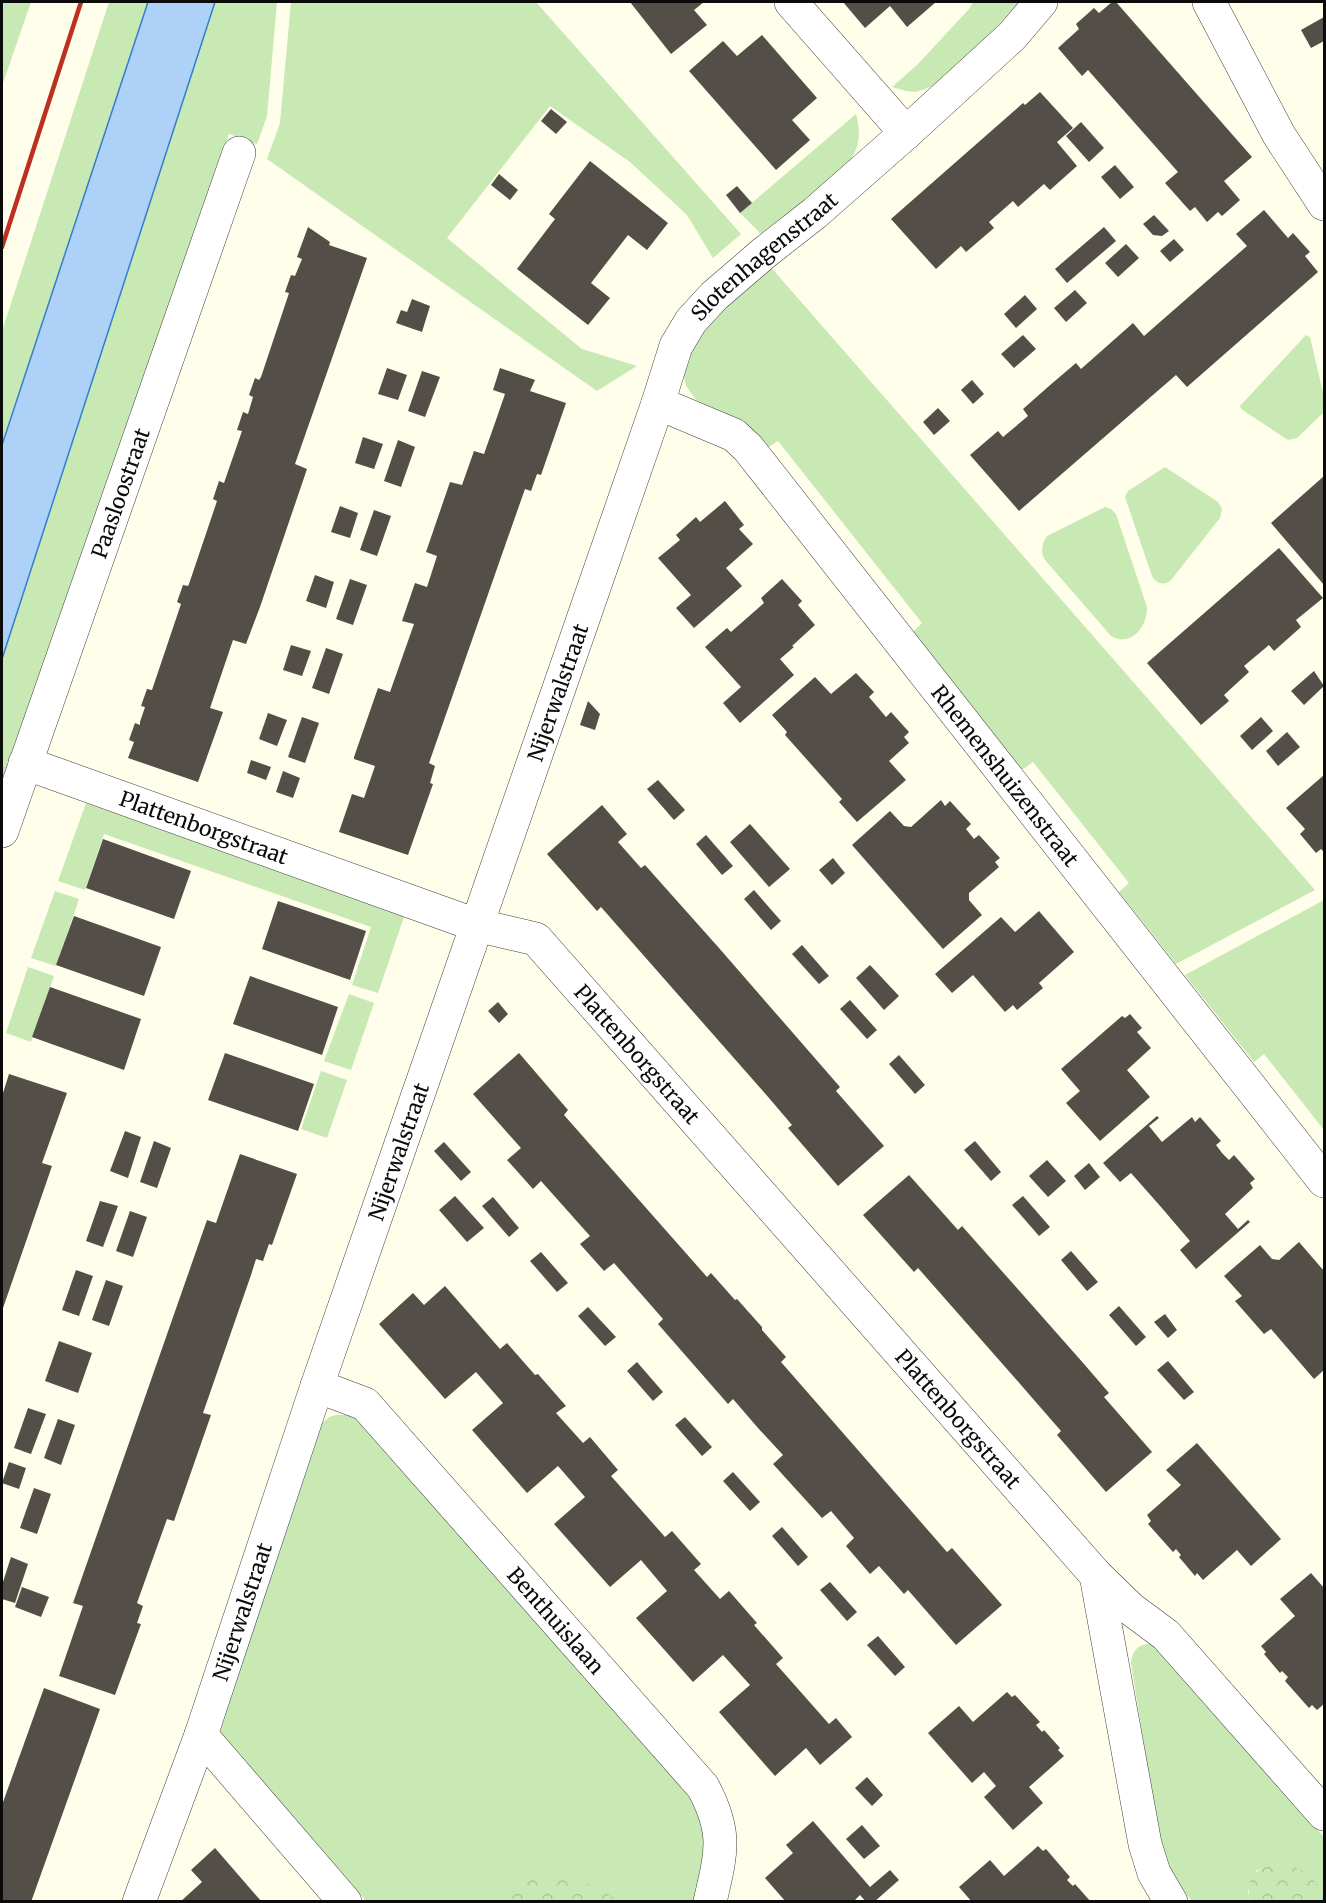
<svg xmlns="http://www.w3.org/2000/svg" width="1326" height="1903" font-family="Merriweather,serif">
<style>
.grass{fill:#c8e9b4}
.park{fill:url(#park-crowns)}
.water{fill:#aed2f7;stroke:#347dce;stroke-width:1.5}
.building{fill:#544e48}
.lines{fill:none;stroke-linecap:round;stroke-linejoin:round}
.minor-casing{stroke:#3e3e3e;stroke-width:34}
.minor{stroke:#fff;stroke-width:33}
.rail{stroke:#bc2f22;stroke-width:4.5}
.labels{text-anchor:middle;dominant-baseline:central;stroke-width:6;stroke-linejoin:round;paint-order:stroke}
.street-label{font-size:21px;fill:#0b0b0b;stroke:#fff}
</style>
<defs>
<pattern id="park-crowns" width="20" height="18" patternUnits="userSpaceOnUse" patternTransform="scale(1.5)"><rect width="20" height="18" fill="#c8e9b4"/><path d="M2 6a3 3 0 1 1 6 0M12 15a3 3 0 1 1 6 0" fill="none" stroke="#aac699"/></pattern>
</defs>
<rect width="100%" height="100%" fill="#fffeea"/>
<g class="grass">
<path d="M2,2H31L2,86Z"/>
<path d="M109,2H148L2,445V331Z"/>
<path d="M215,2H277L267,116L257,144L229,134L2,783V659Z"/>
<path d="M291,2H536L741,234L713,258L687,215L630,162L550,106L447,238L582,349L637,366L597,391L267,159L280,123Z"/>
<path d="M973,2H1019L973,53L936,85L916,92L906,91L892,87L918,64L969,9Z"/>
<path d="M856,114C861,132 860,147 849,162L763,236L740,213Z"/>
<path d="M768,264L1315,890L1176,964L1119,892L1129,883L1033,762L1022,770L913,632L922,623L778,441L767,448L739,420L696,400L686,386L682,368L687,345Z"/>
<path d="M1306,335L1310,337L1324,397V412L1297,438L1288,440L1241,409L1240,406Z"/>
<path d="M1165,467L1218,502L1222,509L1220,518L1171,580C1165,586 1156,584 1152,576L1125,497L1128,491Z"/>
<path d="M1105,507L1111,509L1116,514L1147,607C1148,626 1131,648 1111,636L1045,560C1040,552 1042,543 1047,536Z"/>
<path d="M86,803L405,914L378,993L352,985L371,927L104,834L85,890L58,881Z"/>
<path d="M55,891L79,899L56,966L31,958Z"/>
<path d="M1324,900V1130L1264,1054L1254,1062L1185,975Z"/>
<path d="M28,967L54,976L31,1042L6,1033Z"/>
<path d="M349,994L374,1003L351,1070L324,1061Z"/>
<path d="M321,1071L347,1080L327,1138L301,1129Z"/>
<path d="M336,1415H348L358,1419L696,1803L707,1835L695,1901H366L222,1736L218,1725L319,1426L329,1417Z"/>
<path d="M1150,1644L1157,1647L1324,1837V1892L1315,1882L1279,1864L1257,1870L1248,1891L1250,1901H1192L1171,1878L1161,1851L1131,1663C1132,1652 1137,1644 1150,1644Z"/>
</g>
<g class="park">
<path d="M1279,1864C1300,1864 1312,1878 1324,1892V1901H1250C1245,1877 1255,1867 1279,1864Z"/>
<path d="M542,1875C571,1876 594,1884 618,1901H502C513,1888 525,1880 542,1875Z"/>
</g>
<path class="water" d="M148,2H215L2,659V445Z"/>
<g class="building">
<path d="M630,2H704L694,10L707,25L671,54Z"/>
<path d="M843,2H936L907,27L890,6L865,28Z"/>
<path d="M1112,2H1116L1252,157L1224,181L1240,200L1222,216L1218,212L1207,222L1195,207L1190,211L1165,183L1178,172L1088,70L1082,76L1058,48L1079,29L1076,24L1094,8L1099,13Z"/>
<path d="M1324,17V41L1311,48L1301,30Z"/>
<path d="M762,35L817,98L792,120L810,140L776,170L689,71L723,41L737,56Z"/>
<path d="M1040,92L1073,128L1057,142L1077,166L1050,190L1044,184L1018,207L1013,201L989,222L994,228L966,252L961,246L936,269L891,219L1023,103L1025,105Z"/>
<path d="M551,109L567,122L556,134L541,121Z"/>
<path d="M1081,122L1104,148L1089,162L1066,136Z"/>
<path d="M590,161L668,223L647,250L628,235L591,283L610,298L588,325L517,269L555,219L549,214Z"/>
<path d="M1115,165L1134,187L1120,199L1101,177Z"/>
<path d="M499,174L518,190L510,200L491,185Z"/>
<path d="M737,186L752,203L740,213L726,195Z"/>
<path d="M1264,210L1288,238L1293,233L1310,252L1305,256L1318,272L1187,387L1176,375L1019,511L970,455L998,431L1003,437L1028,416L1023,409L1049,386L1076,363L1081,369L1133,323L1144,336L1247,246L1236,234Z"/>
<path d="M1154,215L1169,231L1162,236L1153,235L1143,224Z"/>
<path d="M308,227L330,242L329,245L367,258L295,464L307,469L260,607L246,644L233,640L210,708L223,712L198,782L128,758L134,742L129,740L135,723L140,725V722L145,707L141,706L147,689L152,690L181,604L177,602L183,585L188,586L189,584L217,501L213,499L219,481L224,483L242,431L237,430L243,412L248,414L253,397L249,395L255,378L259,380L261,377L289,293L285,292L291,275L295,276L302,259L297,257Z"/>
<path d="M1104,227L1116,241L1067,283L1055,269Z"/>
<path d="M1174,239L1184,250L1170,262L1160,251Z"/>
<path d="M1126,244L1139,258L1118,277L1105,263Z"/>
<path d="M1075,290L1087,303L1066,322L1054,308Z"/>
<path d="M1025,295L1037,309L1016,328L1004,314Z"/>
<path d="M412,299L430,306L422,332L396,323L401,310L407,312Z"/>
<path d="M1023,335L1036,349L1014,368L1001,354Z"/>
<path d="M387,368L407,375L398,400L378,394Z"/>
<path d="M500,368L535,380L530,391L566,403L541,475L537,474L531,491L525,489L507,540L429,763L435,766L430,783L433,784L408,855L339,832L352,794L364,798L375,766L354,759V757L378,688L390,692L414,624L402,621L403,618L415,583L427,587L437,556L426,552L450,482L462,485L474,451L484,454L496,420L505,394L493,390Z"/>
<path d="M422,371L440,377L425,417L408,411Z"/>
<path d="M972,380L984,394L973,404L961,390Z"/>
<path d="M938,408L950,421L934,435L923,422Z"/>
<path d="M363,437L383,444L374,469L355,463Z"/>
<path d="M398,440L415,447L401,487L384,481Z"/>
<path d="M1324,476V585L1271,523Z"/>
<path d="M725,501L744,525L739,529L753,544L726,568L742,586L694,628L676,608L691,595L658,558L680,540L676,535L696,517L700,522Z"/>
<path d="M340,506L358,513L350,538L331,532Z"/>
<path d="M374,510L391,516L377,556L360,550Z"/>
<path d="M1279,548L1323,598L1296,620L1301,627L1274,651L1269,645L1244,666L1249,672L1224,695L1229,701L1201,725L1147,663Z"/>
<path d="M315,575L334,582L326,608L306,601Z"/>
<path d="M350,579L367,585L353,625L336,619Z"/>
<path d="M782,579L802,601L798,605L815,625L792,646L794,647L780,659L794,675L740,723L723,703L741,687L705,647L727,628L731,632L764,603L761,598Z"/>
<path d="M291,645L311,651L302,676L283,670Z"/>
<path d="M326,648L343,654L329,694L312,688Z"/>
<path d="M1314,671L1324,686L1304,705L1291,691Z"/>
<path d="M856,673L874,692L869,697L886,717L891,712L909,732L904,737L909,743L889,761L906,780L857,822L839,802L842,799L785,735L787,732L772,715L815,677L831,694Z"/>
<path d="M588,701L600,714L595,730L580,725Z"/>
<path d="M268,713L287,720L277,746L259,739Z"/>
<path d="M302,717L319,723L305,763L288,757Z"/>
<path d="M1261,717L1273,731L1252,750L1240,736Z"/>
<path d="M1287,732L1300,747L1278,766L1266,751Z"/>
<path d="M251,760L271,767L266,780L247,773Z"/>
<path d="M283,771L300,778L293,798L276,792Z"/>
<path d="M1324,775V852L1321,849L1316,853L1300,834L1305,829L1286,808Z"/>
<path d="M658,780L685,810L674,820L647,789Z"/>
<path d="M941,800L945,806L950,801L971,824L966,829L974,839L979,835L1000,858L995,862L999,867L969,893V900L982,915L943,949L852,845L890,811L904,826L911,827Z"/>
<path d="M602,805L627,834L618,842L641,868L645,865L719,948L840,1087L836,1091L884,1146L838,1186L788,1128L792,1125L769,1098L601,907L597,911L547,854Z"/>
<path d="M750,824L790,869L769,887L730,842Z"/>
<path d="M706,835L733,866L722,875L696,844Z"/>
<path d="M103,839L191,871L174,919L86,888Z"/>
<path d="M833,858L845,873L832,885L819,870Z"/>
<path d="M754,890L781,921L771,930L744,899Z"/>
<path d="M278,901L366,931L350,980L262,949Z"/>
<path d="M1039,911L1074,952L1039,983L1043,988L1017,1010L1013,1005L1005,1012L973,975L952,993L935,974L1001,917L1015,932Z"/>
<path d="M74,916L161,947L144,996L56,965Z"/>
<path d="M802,945L829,976L819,984L792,954Z"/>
<path d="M870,965L899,996L884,1010L856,978Z"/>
<path d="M250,976L338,1007L322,1055L233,1024Z"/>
<path d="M50,987L141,1019L124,1070L32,1037Z"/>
<path d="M850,1000L877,1030L867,1039L840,1009Z"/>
<path d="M498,1002L508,1014L499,1023L488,1011Z"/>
<path d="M1130,1014L1142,1028L1137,1032L1151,1048L1127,1070L1150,1097L1100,1141L1066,1103L1080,1091L1061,1069L1122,1016L1125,1018Z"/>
<path d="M225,1053L314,1084L298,1131L208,1100Z"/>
<path d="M519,1053L568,1110L564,1115L707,1277L711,1273L735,1300L737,1299L762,1327V1330L786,1357L781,1362L947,1552L952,1548L1002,1605L956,1645L908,1590L904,1594L879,1566L870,1574L846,1546L854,1538L831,1511L822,1518L773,1464L783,1455L758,1428L733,1399L728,1404L658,1324L663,1319L614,1263L604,1271L580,1244L590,1236L541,1181L533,1189L507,1160L521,1148L473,1094Z"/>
<path d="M899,1055L925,1085L915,1094L889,1064Z"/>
<path d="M9,1074L67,1093L42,1163L52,1166L2,1311V1096Z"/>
<path d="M1157,1116L1159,1118L1149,1126L1162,1142L1192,1117L1195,1122L1200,1117L1221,1141L1216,1145L1222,1153L1229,1160L1234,1155L1255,1179L1250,1183L1253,1188L1225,1214L1238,1229L1248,1220L1250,1222L1196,1269L1180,1250L1190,1241L1161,1207L1131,1173L1120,1182L1103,1163Z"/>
<path d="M125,1131L141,1137L128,1178L110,1171Z"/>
<path d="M154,1141L171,1148L157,1188L140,1182Z"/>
<path d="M975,1141L1001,1172L991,1181L964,1150Z"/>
<path d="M444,1142L471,1172L461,1181L434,1151Z"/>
<path d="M240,1154L297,1174L272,1245L269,1244L263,1261L256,1259L251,1275L203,1413L211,1415L174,1521L167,1519L137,1603L143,1606L137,1623L141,1624L115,1695L59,1676L83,1606L73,1603L207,1220L216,1223Z"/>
<path d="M1047,1160L1066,1181L1048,1197L1029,1176Z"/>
<path d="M1089,1163L1100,1177L1085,1190L1074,1176Z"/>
<path d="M909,1175L958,1230L962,1226L1084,1364L1109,1393L1104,1397L1152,1452L1106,1492L1057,1435L1061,1431L1014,1377L918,1268L914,1272L863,1215Z"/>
<path d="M455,1196L484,1228L467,1242L439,1210Z"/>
<path d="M1023,1196L1050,1227L1039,1236L1012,1205Z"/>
<path d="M493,1197L519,1228L509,1237L482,1206Z"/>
<path d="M100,1201L118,1206L103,1247L86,1241Z"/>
<path d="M130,1211L147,1217L133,1257L116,1251Z"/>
<path d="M1299,1242L1324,1271V1370L1314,1379L1271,1329L1264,1334L1235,1301L1242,1296L1224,1276L1260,1245L1272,1259L1279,1260Z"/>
<path d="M1071,1251L1098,1282L1087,1291L1061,1260Z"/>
<path d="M541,1252L568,1283L557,1292L530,1261Z"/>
<path d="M76,1270L93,1276L79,1316L62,1310Z"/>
<path d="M106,1280L123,1286L109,1326L92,1320Z"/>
<path d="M445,1286L500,1349L507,1343L535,1375L538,1374L566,1406L556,1413L583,1443L590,1437L618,1470L611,1476L665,1537L672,1531L686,1547L701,1564L694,1570L720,1599L729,1591L757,1623L754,1625L783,1658L776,1664L829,1724L836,1718L852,1737L820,1765L806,1748L775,1776L719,1712L750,1685L723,1655L693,1682L636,1618L667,1591L641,1560L610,1587L554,1524L585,1497L558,1466L527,1493L472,1430L503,1403L476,1372L445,1399L379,1324L413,1293L424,1305Z"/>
<path d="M1119,1306L1146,1337L1136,1346L1109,1315Z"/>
<path d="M588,1307L616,1337L605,1346L578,1316Z"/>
<path d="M1165,1314L1177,1330L1168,1338L1154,1322Z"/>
<path d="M59,1341L92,1353L78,1393L45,1381Z"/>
<path d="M1168,1361L1194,1392L1184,1400L1157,1370Z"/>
<path d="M637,1362L663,1392L653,1401L627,1371Z"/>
<path d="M28,1408L46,1414L31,1454L14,1448Z"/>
<path d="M685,1417L712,1447L702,1456L675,1425Z"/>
<path d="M58,1419L75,1425L61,1465L44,1458Z"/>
<path d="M1197,1443L1281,1539L1251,1566L1237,1550L1203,1580L1197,1573L1195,1576L1179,1557L1181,1555L1176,1549L1173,1552L1148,1524L1151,1521L1147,1515L1181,1485L1166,1470Z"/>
<path d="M9,1462L26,1468L19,1489L2,1483Z"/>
<path d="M733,1472L760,1502L750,1511L723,1481Z"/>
<path d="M34,1488L51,1494L37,1534L20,1528Z"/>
<path d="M782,1527L808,1557L798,1566L772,1536Z"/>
<path d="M11,1557L28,1564L15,1603L2,1599V1585Z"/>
<path d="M1311,1573L1324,1588V1704L1317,1710L1312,1705L1309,1708L1285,1681L1288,1677L1282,1671L1280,1673L1264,1654L1266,1652L1261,1646L1295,1616L1280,1599Z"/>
<path d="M830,1582L857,1612L847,1621L820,1590Z"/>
<path d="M22,1587L49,1597L41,1617L15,1607Z"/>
<path d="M878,1636L905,1667L895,1676L867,1645Z"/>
<path d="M44,1688L100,1709L31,1902H2V1805Z"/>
<path d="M1007,1692L1012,1697L1015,1695L1040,1722L1036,1725L1042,1732L1044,1730L1060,1748L1058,1750L1064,1756L1029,1787L1043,1803L1013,1830L984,1797L996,1786L984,1772L972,1783L928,1733L959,1706L973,1722Z"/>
<path d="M867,1777L883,1795L872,1806L855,1788Z"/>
<path d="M813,1821L870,1887L890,1870L899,1880L874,1902H866L860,1895L853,1902H786L765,1878L793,1853L786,1845Z"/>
<path d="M862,1825L880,1846L864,1859L846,1839Z"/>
<path d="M1038,1846L1043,1851L1046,1849L1070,1877L1067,1880L1073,1886L1075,1884L1091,1902H972L959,1887L990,1860L1004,1876Z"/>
<path d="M215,1848L254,1893L262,1902H180L202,1882L191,1870Z"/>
</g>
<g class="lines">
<defs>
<g id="minor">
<path d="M791,2L906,133"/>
<path d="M1209,2L1279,135L1324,204"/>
<path id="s1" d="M658,403L734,435L748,448L1324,1181"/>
<path id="s2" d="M25,763L476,925L536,939L1096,1575L1131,1609L1166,1635L1324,1814"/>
<path id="s3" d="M2,831L239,153"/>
<path id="s4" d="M317,1386L365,1404L703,1787C728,1834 721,1853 710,1902"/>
<path d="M1096,1575L1145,1844L1154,1873L1171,1902"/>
<path d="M201,1735L345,1902"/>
<path id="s5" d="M139,1902L201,1735L317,1386L658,403L676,346L691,321L714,296L764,253L815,213L906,133L1012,36L1041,2"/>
</g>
</defs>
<use href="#minor" class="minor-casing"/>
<use href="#minor" class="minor"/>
<path class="rail" d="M2,247L81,2"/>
</g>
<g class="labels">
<g class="street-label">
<text stroke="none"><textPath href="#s5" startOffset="1773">Slotenhagenstraat</textPath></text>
<text stroke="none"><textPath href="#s3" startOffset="358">Paasloostraat</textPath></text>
<text stroke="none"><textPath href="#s5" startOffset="1280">Nijerwalstraat</textPath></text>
<text stroke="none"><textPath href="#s1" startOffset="518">Rhemenshuizenstraat</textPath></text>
<text stroke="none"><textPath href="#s2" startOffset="190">Plattenborgstraat</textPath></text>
<text stroke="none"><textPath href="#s2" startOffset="694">Plattenborgstraat</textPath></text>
<text stroke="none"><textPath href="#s5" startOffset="794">Nijerwalstraat</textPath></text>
<text stroke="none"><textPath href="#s2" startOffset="1180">Plattenborgstraat</textPath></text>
<text stroke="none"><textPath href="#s5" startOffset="308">Nijerwalstraat</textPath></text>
<text stroke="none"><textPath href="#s4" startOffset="340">Benthuislaan</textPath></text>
</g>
</g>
<rect width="1326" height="1903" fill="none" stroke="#0b0b0b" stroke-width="6"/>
</svg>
